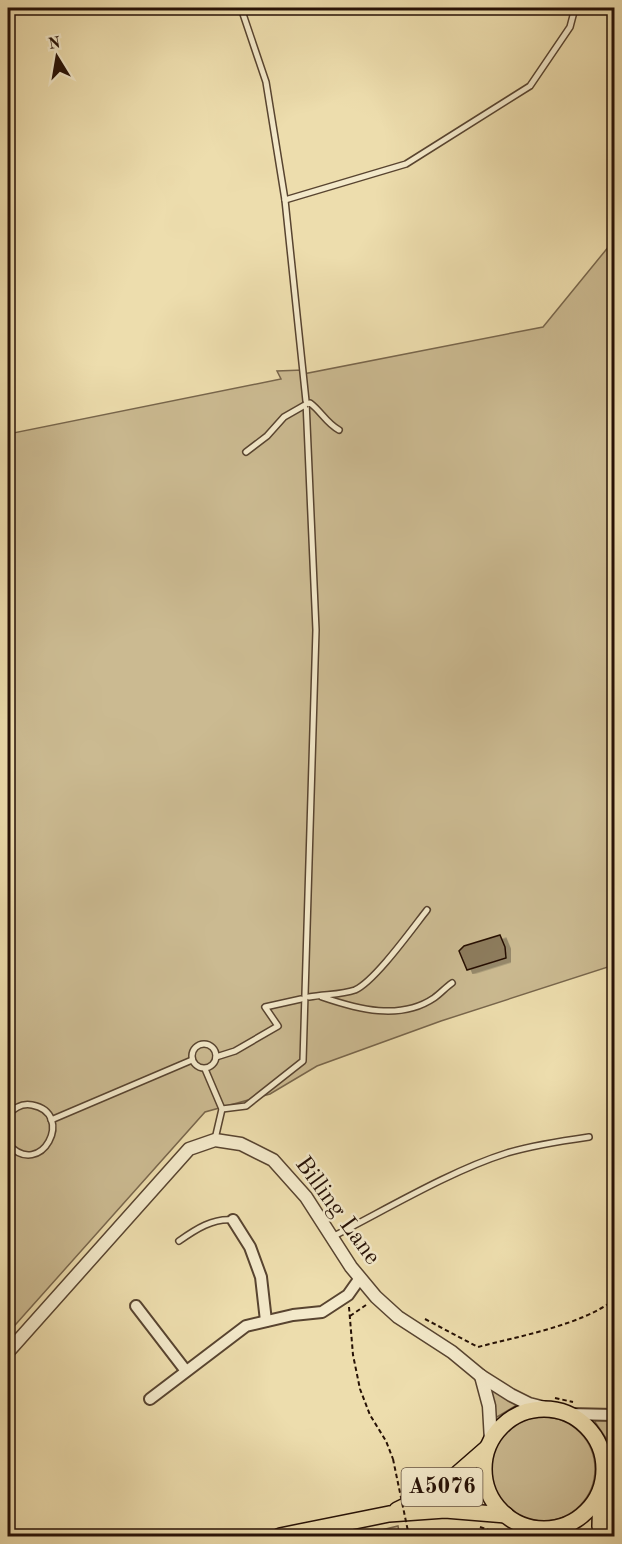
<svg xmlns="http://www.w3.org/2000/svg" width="622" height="1544" font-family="'Old Standard TT',serif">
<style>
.green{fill:#cbba91;stroke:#78664c;stroke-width:1.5}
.building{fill:#8d7b5d;stroke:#261106;stroke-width:1.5;filter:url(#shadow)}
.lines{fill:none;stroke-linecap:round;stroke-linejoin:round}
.service-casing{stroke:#584430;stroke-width:8}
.minor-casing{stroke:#584430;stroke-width:14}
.tertiary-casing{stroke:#584430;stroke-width:15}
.primary-casing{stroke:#261106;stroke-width:18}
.path{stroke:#261106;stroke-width:2;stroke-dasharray:4.5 3;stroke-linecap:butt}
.service{stroke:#f3e9ca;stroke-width:5}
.minor{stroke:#f3e9ca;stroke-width:10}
.tertiary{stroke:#f3e9ca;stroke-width:12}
.primary{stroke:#edddad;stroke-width:15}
.service-bridge-casing{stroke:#584430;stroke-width:8;stroke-linecap:butt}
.path-bridge{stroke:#261106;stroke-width:2;stroke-dasharray:4.5 3;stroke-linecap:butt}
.service-bridge{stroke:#f3e9ca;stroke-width:5}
.labels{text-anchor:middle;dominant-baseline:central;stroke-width:5;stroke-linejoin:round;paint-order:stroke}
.shield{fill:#f3e9ca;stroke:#645241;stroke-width:1.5}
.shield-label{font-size:22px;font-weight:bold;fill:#261106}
.street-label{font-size:24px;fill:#261106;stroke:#f3e9ca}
</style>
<defs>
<filter id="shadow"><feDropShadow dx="6" dy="3.5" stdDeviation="0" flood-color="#0004"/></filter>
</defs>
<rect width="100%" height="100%" fill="#edddad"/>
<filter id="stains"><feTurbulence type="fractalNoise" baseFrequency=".00333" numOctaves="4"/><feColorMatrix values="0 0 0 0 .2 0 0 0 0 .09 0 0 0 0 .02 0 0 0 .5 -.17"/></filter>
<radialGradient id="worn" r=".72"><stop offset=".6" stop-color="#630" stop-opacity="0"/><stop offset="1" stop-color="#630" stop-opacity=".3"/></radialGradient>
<g class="green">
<path d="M614,240V942L608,967L441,1021L317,1066L270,1094L205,1112L8,1333V434L281,379L277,371L303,370V374L543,327Z"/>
<path d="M488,1387L520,1403L497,1417L494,1416Z"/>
<circle cx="543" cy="1469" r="52"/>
<path d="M614,1419V1452L613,1455L606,1438L595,1422L596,1420Z"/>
<path d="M472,1471L480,1498L478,1499L449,1494L448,1491Z"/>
<path d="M398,1526L400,1536H357Z"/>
</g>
<path class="building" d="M500,935L505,947L506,958L467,970L459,951L464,946Z"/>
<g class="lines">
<defs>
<g id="service">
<path d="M285,200L406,164L530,86L570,27L575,8"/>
<path d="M306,404L310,403C321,411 326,423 339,430"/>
<path d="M246,452L267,436L284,417L305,405"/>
<path d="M309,997C324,994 341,995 355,990C375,981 412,929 427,910"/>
<path d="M322,997C357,1009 400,1021 434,998C441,993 446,987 452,983"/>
<circle cx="204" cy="1056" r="12"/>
<path d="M216,1057L235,1051L278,1026L265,1007L301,999"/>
<path d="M205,1069L222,1109L215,1139"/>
<path d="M222,1109L246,1106L303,1061L316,630L306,401L285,200L266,82L241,8"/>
<path d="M8,1115C14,1108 22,1103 32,1105C76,1113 41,1181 8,1144"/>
<path d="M51,1120L192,1060"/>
<path d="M332,1237C387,1209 450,1171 507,1153C534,1145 561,1141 589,1137"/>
<path d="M179,1241C196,1229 213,1218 233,1220"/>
</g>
<g id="minor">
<path d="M233,1220L250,1247L261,1277L266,1321"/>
<path d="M136,1306L186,1371"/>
<path d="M150,1399L246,1326L293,1315L322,1312L348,1295L360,1278"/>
<path d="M569,1414L614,1415"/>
<path d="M604,1477L614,1463"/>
</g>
<g id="tertiary">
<path d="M8,1352L189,1149L215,1140L241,1144L273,1160L306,1197L351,1267L376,1297L398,1317L452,1352L481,1376L511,1395L529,1404L549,1409"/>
<path d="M481,1376L489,1406L491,1441"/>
</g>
<g id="primary">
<circle cx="544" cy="1469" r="60"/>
<path d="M601,1490L600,1526L602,1536"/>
<path d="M397,1510L440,1489L487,1448"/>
<path d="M280,1536L389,1514L445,1510L506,1515"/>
</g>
</defs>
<use href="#service" class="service-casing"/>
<use href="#minor" class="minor-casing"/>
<use href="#tertiary" class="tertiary-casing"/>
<use href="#primary" class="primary-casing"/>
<g class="path">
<path d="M349,1307L353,1355L360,1389L370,1415L386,1441L393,1459"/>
<path d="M350,1316L366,1305"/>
<path d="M425,1319L478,1347C520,1336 581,1325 614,1300"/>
<path d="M555,1398L573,1402"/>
<path d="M480,1527L506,1536"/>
</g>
<use href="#service" class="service"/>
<use href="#minor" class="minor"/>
<use href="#tertiary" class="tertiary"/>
<use href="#primary" class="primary"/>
<defs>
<path id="service-bridge" d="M305,405L306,404"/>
</defs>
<use href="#service-bridge" class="service-bridge-casing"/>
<path class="path-bridge" d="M393,1459L409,1536"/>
<use href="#service-bridge" class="service-bridge"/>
</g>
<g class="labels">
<rect class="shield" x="401.5" y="1468" width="81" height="38" rx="4.5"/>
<g class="shield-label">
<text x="442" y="1487">A5076</text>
</g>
<g class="street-label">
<text transform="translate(337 1211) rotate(54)">Billing Lane</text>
</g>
</g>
<rect width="622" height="1544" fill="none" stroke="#edddad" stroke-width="30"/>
<rect x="9" y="9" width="604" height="1526" fill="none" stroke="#261106" stroke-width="3"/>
<rect x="15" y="15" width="592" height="1514" fill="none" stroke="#261106" stroke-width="1.5"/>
<g transform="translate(57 57) rotate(349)" stroke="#f3e9ca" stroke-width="4.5" paint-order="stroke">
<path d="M0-4.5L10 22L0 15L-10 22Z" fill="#261106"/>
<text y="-9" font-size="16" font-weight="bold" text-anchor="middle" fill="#261106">N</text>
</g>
<rect width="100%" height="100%" filter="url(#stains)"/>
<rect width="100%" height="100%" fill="url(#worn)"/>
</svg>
